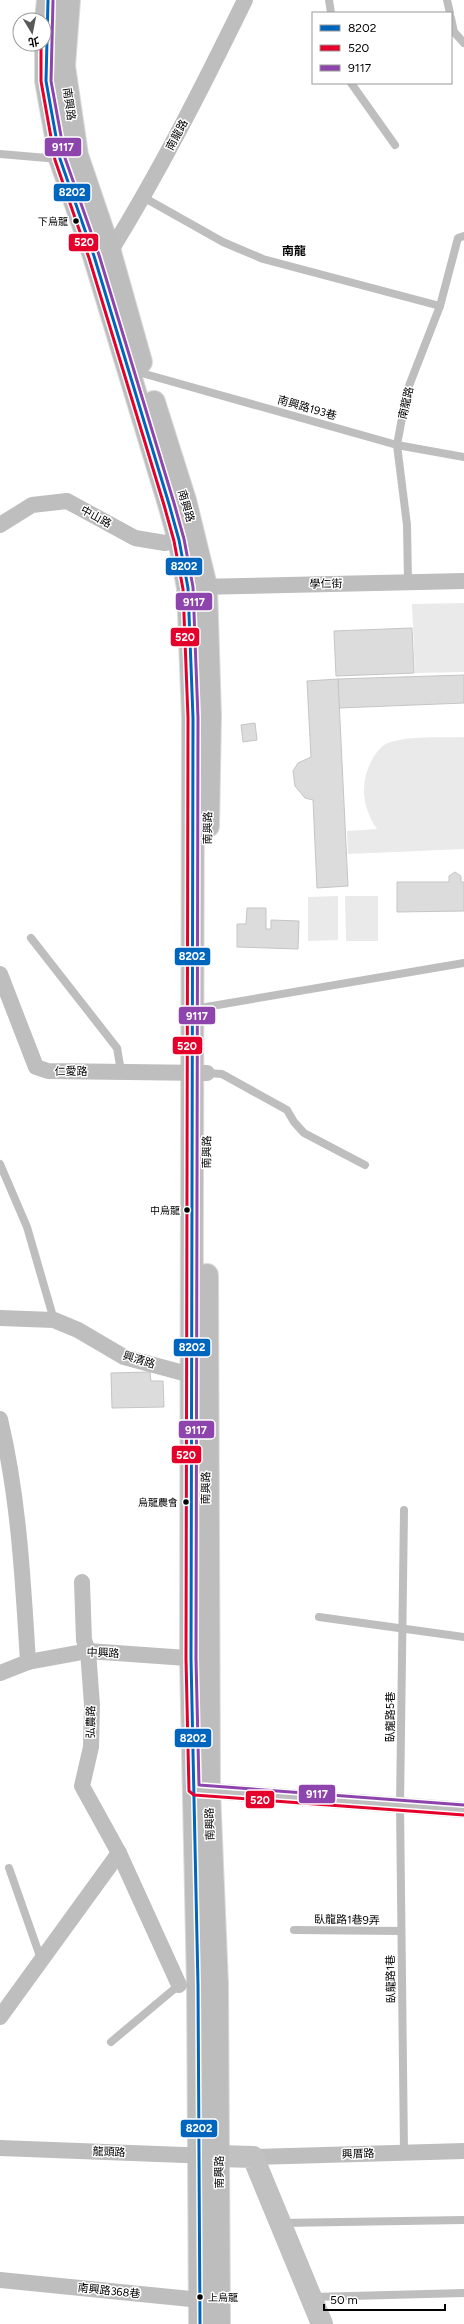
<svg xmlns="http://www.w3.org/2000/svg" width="464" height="2324" font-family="Figtree,'Noto Sans TC',sans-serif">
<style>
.green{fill:#eaeaea}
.building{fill:#dcdcdc;stroke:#c5c5c5}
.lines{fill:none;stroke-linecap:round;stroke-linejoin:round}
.primary-casing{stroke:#dbdbdb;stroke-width:24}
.lane{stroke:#bebebe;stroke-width:8}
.street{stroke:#bebebe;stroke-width:16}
.secondary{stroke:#c1c1c1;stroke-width:22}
.primary{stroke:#bdbdbd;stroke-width:22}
.bus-1-casing{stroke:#fff;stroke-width:6}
.bus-2-casing{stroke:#fff;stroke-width:6}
.bus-3-casing{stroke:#fff;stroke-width:6}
.bus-1{stroke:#0065bd;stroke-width:3}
.bus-2{stroke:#e4002b;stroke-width:3}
.bus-3{stroke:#8e44ad;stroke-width:3}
.bus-dot{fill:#000;stroke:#fff;stroke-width:1.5}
.labels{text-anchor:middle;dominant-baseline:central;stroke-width:3;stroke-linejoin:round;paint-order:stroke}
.bus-label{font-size:10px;fill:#000;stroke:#fff;text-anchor:end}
.street-label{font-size:11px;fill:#000;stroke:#fff}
.neighbourhood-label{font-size:12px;font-weight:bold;fill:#000;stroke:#fff}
.line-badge{stroke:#fff;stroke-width:1.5}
.badge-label{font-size:11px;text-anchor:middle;font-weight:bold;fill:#fff}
</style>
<rect width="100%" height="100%" fill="#fff"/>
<g class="green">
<path d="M464,603V672L415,673L412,604Z"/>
<path d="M464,737V849L348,854L347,831L377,829C362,807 359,782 373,758C376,753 382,745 388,743C410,735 440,738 464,737Z"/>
<path d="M338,896V940L308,941V897Z"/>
<path d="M345,896H378V941H346Z"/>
</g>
<g class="building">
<path d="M412,628L414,673L336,676L334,631Z"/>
<path d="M464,675V703L339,708L338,679Z"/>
<path d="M338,679L348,886L317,888L313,800L305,798L295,786L293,771L298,763L311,757L307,681Z"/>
<path d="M255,723L257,740L243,742L241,725Z"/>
<path d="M455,872L461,876V882H464V911L397,912V882H449V876Z"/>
<path d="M247,908H266V929H271V920L299,921L298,949L237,947V924H246Z"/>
<path d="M150,1372L151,1381H163L164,1407L112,1408L111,1373Z"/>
</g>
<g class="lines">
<defs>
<g id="primary">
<path d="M48,0L46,19V81L60,159L94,256L169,504L179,540L188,588L193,718L191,1659L198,1985L200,2324"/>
<path d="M69,0L64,66L77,155L110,252L141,362"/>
<path d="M154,402L185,500L206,586L210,716L208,826"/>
<path d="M207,1275L209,1791L217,1984L219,2324"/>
</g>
</defs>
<use href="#primary" class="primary-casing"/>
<g class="lane">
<path d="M329,0L331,13"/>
<path d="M447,0L450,13"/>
<path d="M451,18L454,32L464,43"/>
<path d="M351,83L395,145"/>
<path d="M0,154L59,159"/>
<path d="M143,197L223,242L263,259L440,306"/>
<path d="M145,374L397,445L464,457"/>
<path d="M408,582L407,525L397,445L407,391L440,306L458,238L464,236"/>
<path d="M31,938L117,1048L121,1071"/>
<path d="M194,1009L464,963"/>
<path d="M207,1073L222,1074L287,1110L294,1122L304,1133L365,1165"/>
<path d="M0,1164L27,1227L54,1320"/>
<path d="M404,1510L400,1805L404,2152"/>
<path d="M319,1617L464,1637"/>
<path d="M9,1868L41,1959"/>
<path d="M294,1930L401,1931"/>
<path d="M111,2042L179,1985H182"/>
<path d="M281,2223L464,2220"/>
<path d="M313,2297L464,2293"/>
</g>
<g class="street">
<path d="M103,254L110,252C160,171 203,86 245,0"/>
<path d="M0,525L32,505L67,501L135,538L165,543L189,537"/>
<path d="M196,587L464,581"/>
<path d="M0,974L36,1067L48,1071L207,1073"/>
<path d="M0,1318L54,1320L78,1330L124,1357L191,1375H202"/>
<path d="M0,1419C19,1499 23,1581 28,1662"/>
<path d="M82,1582L84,1640L88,1651L92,1705L91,1747L82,1786L119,1853L179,1985"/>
<path d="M0,1673L28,1662L88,1651L201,1659"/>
<path d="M198,1790L464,1810"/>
<path d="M0,2017L119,1853"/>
<path d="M0,2148L210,2156"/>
<path d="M253,2157L464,2151"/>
<path d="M0,2280L211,2301"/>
</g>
<path class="secondary" d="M219,2156L253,2157L322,2324"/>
<use href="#primary" class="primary"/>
<defs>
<path id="bus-1" d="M48,0L46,81L60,159L94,256L169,504L179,540L188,588L193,718L191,1659L198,1985L200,2324"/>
<path id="bus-2" d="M41,44V81L55,160L89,258L164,505L174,541L183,589L188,718L186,1659L189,1791L194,1795L464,1815"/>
<path id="bus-3" d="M53,1L51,81L65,158L99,255L174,503L184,539L193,587L198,718L196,1659L199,1785L464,1805"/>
</defs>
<use href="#bus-1" class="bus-1-casing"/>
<use href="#bus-2" class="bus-2-casing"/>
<use href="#bus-3" class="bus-3-casing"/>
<use href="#bus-1" class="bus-1"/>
<use href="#bus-2" class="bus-2"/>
<use href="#bus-3" class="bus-3"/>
</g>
<g class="bus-dot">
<circle cx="76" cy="221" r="3.5"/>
<circle cx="187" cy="1210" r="3.5"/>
<circle cx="186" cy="1502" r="3.5"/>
<circle cx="200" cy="2297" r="3.5"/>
</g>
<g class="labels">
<g class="bus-label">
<text x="68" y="221">下烏龍</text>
<text x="180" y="1210">中烏龍</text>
<text x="178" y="1502">烏龍農會</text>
<text x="208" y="2297" text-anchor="start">上烏龍</text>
</g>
<g class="street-label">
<text transform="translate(69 104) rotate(82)">南興路</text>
<text transform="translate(177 135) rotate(-62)">南龍路</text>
<text transform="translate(406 403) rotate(-77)">南龍路</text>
<text transform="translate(307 408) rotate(16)">南興路193巷</text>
<text transform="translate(186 506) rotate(74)">南興路</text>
<text transform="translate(96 517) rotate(28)">中山路</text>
<text transform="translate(326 584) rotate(-1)">學仁街</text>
<text transform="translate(208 828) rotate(-89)">南興路</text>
<text x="71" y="1071">仁愛路</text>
<text transform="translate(207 1152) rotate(-89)">南興路</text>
<text transform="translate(139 1360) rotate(17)">興清路</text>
<text transform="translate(206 1488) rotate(-89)">南興路</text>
<text transform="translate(103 1653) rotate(2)">中興路</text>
<text transform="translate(390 1717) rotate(-90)">臥龍路5巷</text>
<text transform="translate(91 1722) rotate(-89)">弘農路</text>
<text transform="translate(210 1824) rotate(-92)">南興路</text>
<text transform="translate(347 1920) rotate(1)">臥龍路1巷9弄</text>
<text transform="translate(391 1979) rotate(-91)">臥龍路1巷</text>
<text transform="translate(109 2152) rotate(2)">龍頭路</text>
<text transform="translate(358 2154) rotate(-2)">興厝路</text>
<text transform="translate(219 2172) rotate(-90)">南興路</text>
<text transform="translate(109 2291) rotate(6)">南興路368巷</text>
</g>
<g class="neighbourhood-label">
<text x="294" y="251">南龍</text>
</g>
</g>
<g class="line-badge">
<rect x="44" y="137" width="38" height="20" rx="4" fill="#8e44ad"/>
<rect x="53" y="183" width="38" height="19" rx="4" fill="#0065bd"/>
<rect x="68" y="233" width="31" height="19" rx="4" fill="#e4002b"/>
<rect x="165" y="557" width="38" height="19" rx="4" fill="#0065bd"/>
<rect x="175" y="592" width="38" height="19" rx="4" fill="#8e44ad"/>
<rect x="170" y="627" width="30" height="20" rx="4" fill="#e4002b"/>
<rect x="174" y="947" width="37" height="19" rx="4" fill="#0065bd"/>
<rect x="178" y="1006" width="38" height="19" rx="4" fill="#8e44ad"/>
<rect x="172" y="1036" width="31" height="19" rx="4" fill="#e4002b"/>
<rect x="173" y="1338" width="38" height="19" rx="4" fill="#0065bd"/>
<rect x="178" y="1420" width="37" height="19" rx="4" fill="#8e44ad"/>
<rect x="171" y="1445" width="31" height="19" rx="4" fill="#e4002b"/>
<rect x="174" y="1728" width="38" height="20" rx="4" fill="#0065bd"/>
<rect x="298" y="1784" width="38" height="20" rx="4" fill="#8e44ad"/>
<rect x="245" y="1790" width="30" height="19" rx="4" fill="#e4002b"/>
<rect x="180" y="2119" width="38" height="19" rx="4" fill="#0065bd"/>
</g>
<g class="badge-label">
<text x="63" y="151">9117</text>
<text x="72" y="196">8202</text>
<text x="84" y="246">520</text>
<text x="184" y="570">8202</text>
<text x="194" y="606">9117</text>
<text x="185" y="641">520</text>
<text x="192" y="960">8202</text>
<text x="197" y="1020">9117</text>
<text x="187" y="1050">520</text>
<text x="192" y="1351">8202</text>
<text x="196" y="1434">9117</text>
<text x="186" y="1459">520</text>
<text x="193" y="1742">8202</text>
<text x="317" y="1798">9117</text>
<text x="260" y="1804">520</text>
<text x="199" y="2132">8202</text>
</g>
<rect x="312" y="12" width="140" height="72" fill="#ffffff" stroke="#999999"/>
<rect x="320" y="25" width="20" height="6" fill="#0065bd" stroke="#999999"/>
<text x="348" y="32" font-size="12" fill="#000000">8202</text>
<rect x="320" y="45" width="20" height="6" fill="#e4002b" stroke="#999999"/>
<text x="348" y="52" font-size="12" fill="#000000">520</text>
<rect x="320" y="65" width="20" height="6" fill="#8e44ad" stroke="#999999"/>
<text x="348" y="72" font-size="12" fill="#000000">9117</text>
<g transform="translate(32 32) rotate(170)"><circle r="19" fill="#ffffff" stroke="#999999"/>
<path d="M0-3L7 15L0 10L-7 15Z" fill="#595959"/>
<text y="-6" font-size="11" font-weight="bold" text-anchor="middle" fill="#000000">北</text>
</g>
<path d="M324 2304v6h121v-6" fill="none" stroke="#000000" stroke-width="2"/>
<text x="330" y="2304" font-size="12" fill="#000000" stroke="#ffffff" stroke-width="3" paint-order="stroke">50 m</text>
</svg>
